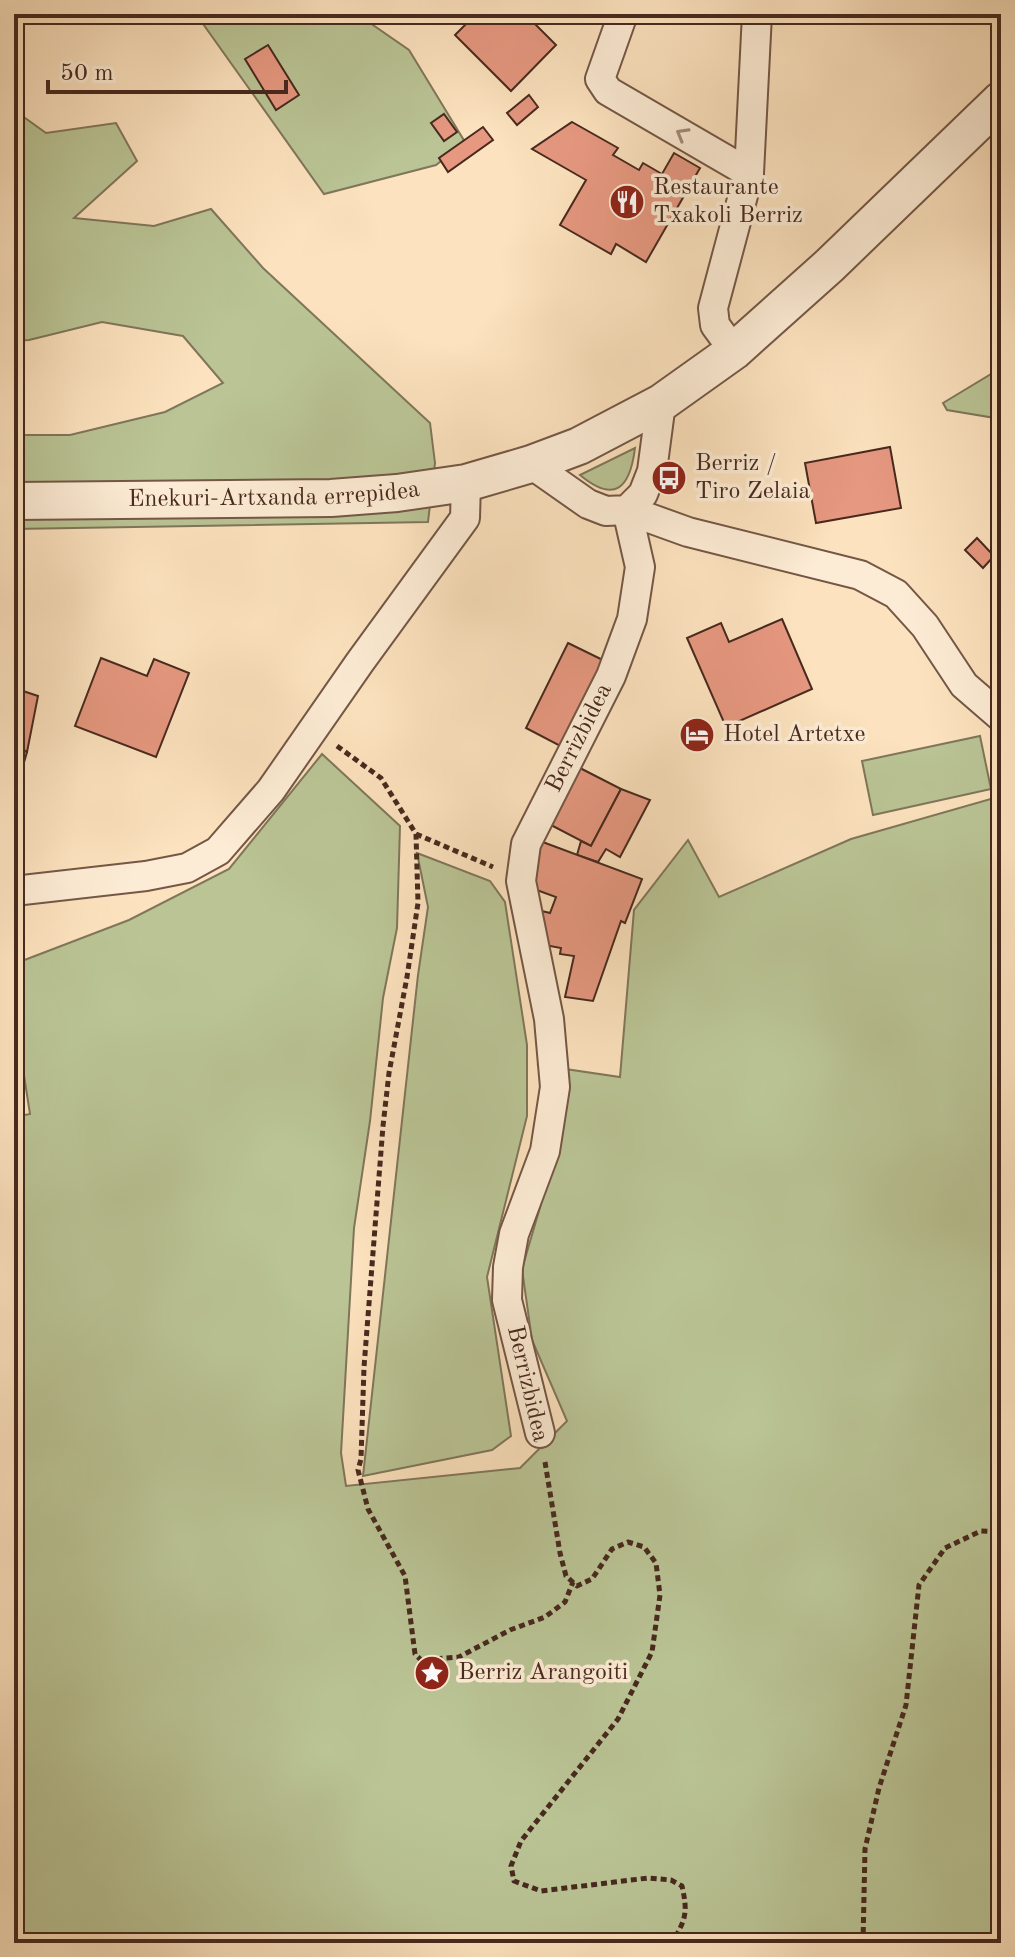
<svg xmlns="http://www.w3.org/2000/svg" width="1015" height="1957" font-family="'Old Standard TT',serif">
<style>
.green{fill:#bac495;stroke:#80765a;stroke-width:2}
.building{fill:#e69880;stroke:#47291e;stroke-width:2}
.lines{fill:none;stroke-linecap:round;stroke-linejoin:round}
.minor-casing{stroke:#745746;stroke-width:32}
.tertiary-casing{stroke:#745746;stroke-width:40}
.path{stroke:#47291e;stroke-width:5;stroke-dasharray:6 4;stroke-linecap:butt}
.minor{stroke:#fdecd5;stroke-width:28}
.tertiary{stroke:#fdecd5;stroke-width:36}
.oneway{stroke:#a28a7a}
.labels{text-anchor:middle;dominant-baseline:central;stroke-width:7;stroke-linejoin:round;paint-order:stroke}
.poi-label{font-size:24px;fill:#47291e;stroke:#fdecd5;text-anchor:start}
.street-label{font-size:24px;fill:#47291e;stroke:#fdecd5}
</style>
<rect width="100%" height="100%" fill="#fce2be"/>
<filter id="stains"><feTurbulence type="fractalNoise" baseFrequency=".0025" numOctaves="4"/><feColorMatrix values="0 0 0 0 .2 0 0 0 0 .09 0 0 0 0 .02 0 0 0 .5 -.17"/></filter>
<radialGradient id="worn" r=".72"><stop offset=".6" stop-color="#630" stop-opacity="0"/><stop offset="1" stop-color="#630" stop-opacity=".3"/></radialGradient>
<g class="green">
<path d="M196,14H357L409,50L465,142L436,165L324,194Z"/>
<path d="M14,110L46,133L116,123L137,161L74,218L154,226L211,209L263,268L430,423L435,463L428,522L14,529V435H70L165,412L223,383L183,336L102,322L29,340L14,341Z"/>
<path d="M1001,368V419L947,410L943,403Z"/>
<path d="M635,448C630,488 615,504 580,475Z"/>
<path d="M980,736L991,789L873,815L862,761Z"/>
<path d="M322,754L400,826L397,928L383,998L370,1121L354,1228L341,1453L346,1486L520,1468L567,1421L532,1340L522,1269L541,1204L559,1135L538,1065L620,1077L634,910L688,840L719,897L851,839L1001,796V1943H14V1117L30,1114L14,1011V964L129,920L229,869Z"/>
<path d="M417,853L490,881L505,902L527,1045V1116L487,1277L511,1436L492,1450L363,1476L418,975L428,907Z"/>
</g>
<g class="building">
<path d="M476,14H525L556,45L511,91L455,35Z"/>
<path d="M268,45L299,95L276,110L245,59Z"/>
<path d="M529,95L538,107L517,125L507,113Z"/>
<path d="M444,114L457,132L444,141L431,123Z"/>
<path d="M572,122L618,148L613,155L639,170L643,163L662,174L674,153L700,168L646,262L616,244L611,254L560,225L586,180L532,149Z"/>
<path d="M483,127L493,140L448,172L439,158Z"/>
<path d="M890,447L901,508L816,523L805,463Z"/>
<path d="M977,538L994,556L983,568L965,550Z"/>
<path d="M782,619L812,689L726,727L687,638L721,623L729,642Z"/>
<path d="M568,643L609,663L566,749L526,728Z"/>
<path d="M101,658L147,676L154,659L189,673L156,757L75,726Z"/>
<path d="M14,688L38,696L27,752L14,745Z"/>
<path d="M14,745L27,752L14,797Z"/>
<path d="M578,767L621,789L591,846L549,824Z"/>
<path d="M621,789L650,800L620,857L606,849L598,862L577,855L581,841L591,846Z"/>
<path d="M540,841L642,879L625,923L621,921L593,1001L565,997L574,956L560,954L561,948L539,944L534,909L550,913L556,897L534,889Z"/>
</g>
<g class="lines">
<defs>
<g id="minor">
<path d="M623,14L600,79L608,91L749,173"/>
<path d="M734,351L715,325L713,308L749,173L757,14"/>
<path d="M531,464L588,504L606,511L627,510L643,494L652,471L661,403"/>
<path d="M627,510L688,532L860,575L896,594L925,626L964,685L1001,717"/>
<path d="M14,891L146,876L187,868L218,851L271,790L360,662L465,518L466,483"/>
<path id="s1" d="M540,1433L507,1300L508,1267L514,1234L545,1151L555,1087L549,1019L521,881L526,844L611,676L632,619L640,567L627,510"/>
</g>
<g id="tertiary">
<path id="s2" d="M14,501L331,498L397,493L466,483L531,464L579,446L661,403L734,351L830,265L1001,100"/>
</g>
</defs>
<use href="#minor" class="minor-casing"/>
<use href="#tertiary" class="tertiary-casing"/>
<g class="path">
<path d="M337,746L381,778L416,834L418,903L407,977L389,1073L383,1126L364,1367L361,1459L358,1470L368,1509L405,1576L415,1654L421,1660L459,1657L510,1630L545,1617L565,1602L573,1582"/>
<path d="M416,834L493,867"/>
<path d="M545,1462L560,1553L566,1576L577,1586L592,1579L612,1549L628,1542L644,1547L656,1563L660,1595L652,1652L618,1719L521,1841L511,1866L514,1881L541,1891L648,1878L671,1880L682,1886C688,1913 686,1919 672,1943"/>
<path d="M863,1943L865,1849L879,1788L906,1705L919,1585L945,1548L981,1531L1001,1532"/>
</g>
<use href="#minor" class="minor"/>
<use href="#tertiary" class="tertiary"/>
</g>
<defs><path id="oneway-chevron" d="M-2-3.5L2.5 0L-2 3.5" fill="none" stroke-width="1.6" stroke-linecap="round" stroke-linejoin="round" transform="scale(2)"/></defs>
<use class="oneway" href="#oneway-chevron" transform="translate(682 134) rotate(-150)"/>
<defs>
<symbol id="restaurant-disc" viewBox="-11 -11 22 22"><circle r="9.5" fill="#8f2418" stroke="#fdecd5"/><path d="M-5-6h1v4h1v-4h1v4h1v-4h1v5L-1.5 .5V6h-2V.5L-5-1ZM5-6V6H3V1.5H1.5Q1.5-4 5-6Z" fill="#fff"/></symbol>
<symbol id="bus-disc" viewBox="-11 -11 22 22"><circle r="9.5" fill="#8f2418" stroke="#fdecd5"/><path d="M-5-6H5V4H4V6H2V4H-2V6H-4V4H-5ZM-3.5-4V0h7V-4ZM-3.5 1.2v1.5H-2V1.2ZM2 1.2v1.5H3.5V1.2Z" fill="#fff"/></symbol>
<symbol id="hotel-disc" viewBox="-11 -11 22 22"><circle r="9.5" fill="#8f2418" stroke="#fdecd5"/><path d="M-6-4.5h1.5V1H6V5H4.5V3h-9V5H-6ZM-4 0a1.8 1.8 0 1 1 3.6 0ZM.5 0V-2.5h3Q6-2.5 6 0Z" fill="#fff"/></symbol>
<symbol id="sight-disc" viewBox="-11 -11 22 22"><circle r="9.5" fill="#8f2418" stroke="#fdecd5"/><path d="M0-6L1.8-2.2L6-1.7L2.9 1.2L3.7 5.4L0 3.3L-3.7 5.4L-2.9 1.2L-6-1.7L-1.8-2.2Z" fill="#fff"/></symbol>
</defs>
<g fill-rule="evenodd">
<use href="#restaurant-disc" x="607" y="182" width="40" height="40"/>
<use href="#bus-disc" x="649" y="458" width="40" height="40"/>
<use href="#hotel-disc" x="677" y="715" width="40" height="40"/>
<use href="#sight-disc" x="412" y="1653" width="40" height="40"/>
</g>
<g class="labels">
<g class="poi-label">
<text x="653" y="188">Restaurante<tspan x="653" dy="28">Txakoli Berriz</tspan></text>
<text x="695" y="464">Berriz /<tspan x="695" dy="28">Tiro Zelaia</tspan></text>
<text x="723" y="735">Hotel Artetxe</text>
<text x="458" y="1673">Berriz Arangoiti</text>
</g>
<g class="street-label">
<text stroke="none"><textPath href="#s2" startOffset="260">Enekuri-Artxanda errepidea</textPath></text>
<text stroke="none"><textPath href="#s1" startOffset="722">Berrizbidea</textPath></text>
<text transform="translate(527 1384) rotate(77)">Berrizbidea</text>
</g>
</g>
<rect width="1015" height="1957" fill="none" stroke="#fce2be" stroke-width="48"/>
<rect x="16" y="16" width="983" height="1925" fill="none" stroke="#47291e" stroke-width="4"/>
<rect x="24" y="24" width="967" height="1909" fill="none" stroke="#47291e" stroke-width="2"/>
<path d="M48 80v12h238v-12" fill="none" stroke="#47291e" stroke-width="4"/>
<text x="60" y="80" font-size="24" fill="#47291e" stroke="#fdecd5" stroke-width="6" paint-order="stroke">50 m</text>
<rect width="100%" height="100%" filter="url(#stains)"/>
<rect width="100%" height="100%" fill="url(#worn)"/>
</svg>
